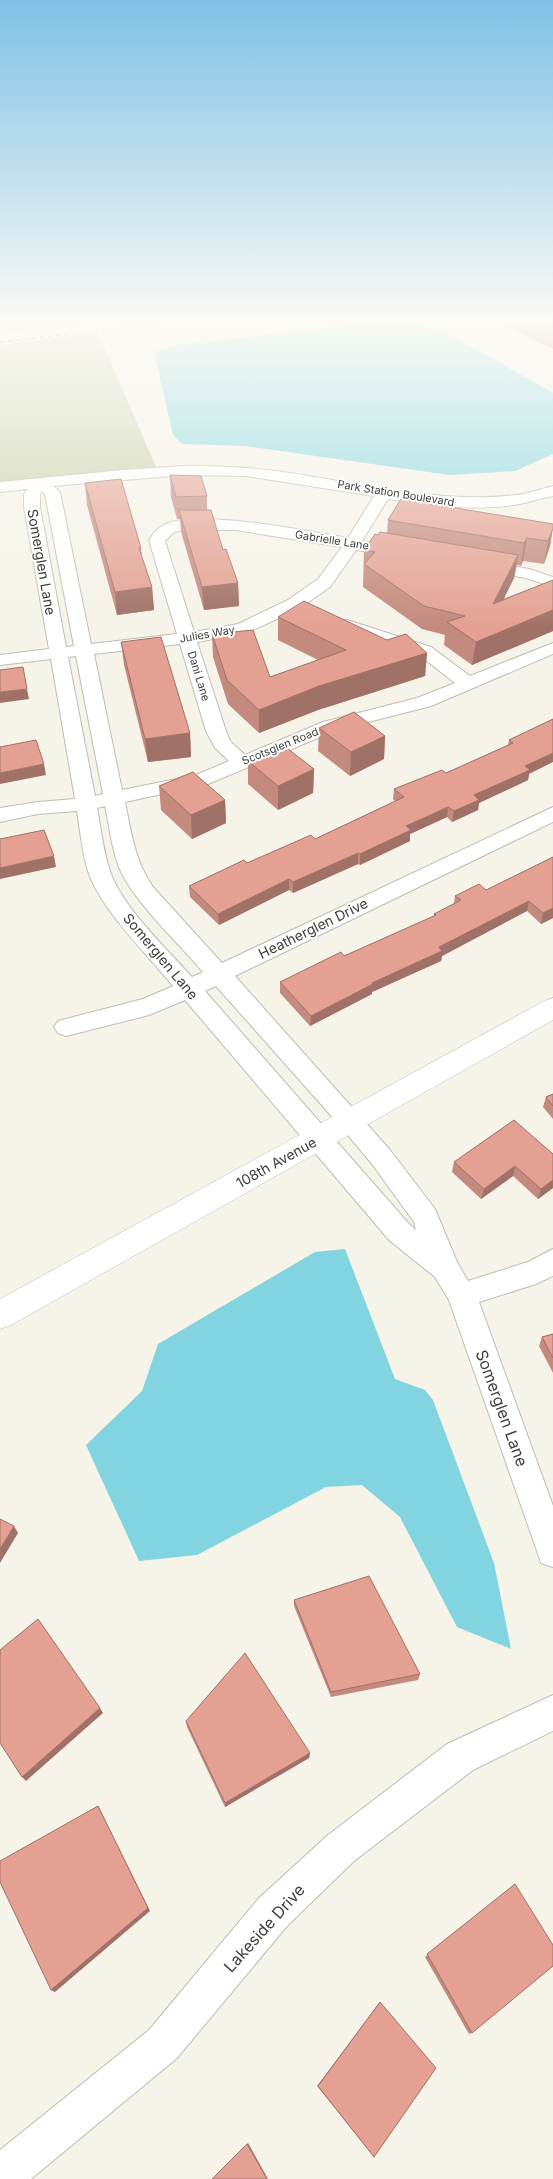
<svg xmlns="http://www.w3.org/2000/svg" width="553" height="2179" font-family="Inter,sans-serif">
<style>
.green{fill:#c7cfa9}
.water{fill:#82d5e0}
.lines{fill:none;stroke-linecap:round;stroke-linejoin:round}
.minor-casing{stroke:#bfbcb3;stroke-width:2}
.tertiary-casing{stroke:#bfbcb3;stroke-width:1}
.minor{fill:#fff;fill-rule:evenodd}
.tertiary{fill:#fff;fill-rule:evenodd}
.rail{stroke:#817f79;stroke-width:2;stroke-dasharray:4 4;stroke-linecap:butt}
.wall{fill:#c48a7e}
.shaded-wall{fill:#a07167}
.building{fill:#e4a193;stroke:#a07167}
.labels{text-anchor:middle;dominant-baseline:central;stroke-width:4;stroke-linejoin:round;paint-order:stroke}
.far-street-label{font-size:11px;fill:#3e3d39;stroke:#fff}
.street-label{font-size:14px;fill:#3e3d39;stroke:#fff}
.near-street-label{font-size:16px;fill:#3e3d39;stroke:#fff}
</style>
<rect width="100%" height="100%" fill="#f6f3e9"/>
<g class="green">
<path d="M0,322H98L0,334Z"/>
<path d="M98,333L160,476L0,492V345Z"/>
</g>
<g class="water">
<path d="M379,322L408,324L442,330L553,393V454L515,471L450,475L245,446L182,444L173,435L155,355L159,350L187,344Z"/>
<path d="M345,1249L395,1379L425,1390L433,1400L494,1563L511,1649L457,1627L400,1517L362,1485L326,1487L197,1555L139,1561L86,1445L142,1391L158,1344L315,1252Z"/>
</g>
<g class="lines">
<defs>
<g id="minor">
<path d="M184,466C217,466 250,467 283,472C361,483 437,504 516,495C528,494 541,489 553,486V496C542,498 530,502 519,504C477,512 430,505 388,499L362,541L407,549L409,552L407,555L401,557L356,550L330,587L300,608L249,632L197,642L226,731L230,741L245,755L323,722L417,698L455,683L419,655L335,628L332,624L335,620H347L431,647L470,676L553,643V654L431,706L337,730L208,784L125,802C131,832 135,861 153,887L222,963L553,807V822L235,976L390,1150L435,1209L457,1262L468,1281L528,1262L553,1249V1276L536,1284L479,1302L553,1506V1567L541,1563L537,1551L449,1300L435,1277L389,1240L185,1000L149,1015L66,1036L58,1033L54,1027L58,1021L143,999L173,986C147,954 98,907 87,868C82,850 80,830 77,811L38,814L0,822V808L38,802L75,799L51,659L0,665V655L49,649L24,507V494L28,489L0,492V482L123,470ZM184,475L246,476L374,496L348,538C311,532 192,507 162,526C157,529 152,535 149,540L177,634L91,644L60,492L53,486ZM42,491L45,494L74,646L66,647L40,507V494ZM183,530H236L342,547L318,579L288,600L238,624L194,632L165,541L174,532ZM180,644L206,731L215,748L229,761L196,775L122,790L94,654ZM76,656L103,794L95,796L68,657ZM105,806C110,829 112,853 122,874C138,905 179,944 203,972L192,977C167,949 119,904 109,868C103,849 101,828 97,808ZM216,986L342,1128L372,1164L414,1222L416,1230L409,1224L205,991Z"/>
<path d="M483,561L529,569L553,577V587L526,578L477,569L475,566L477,563Z"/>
<path d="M553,1695V1731L473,1770L354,1861L287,1926L177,2058L31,2179H0V2150L149,2030L259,1898L328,1835L447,1744Z"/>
</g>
<path id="tertiary" d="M553,998V1020L11,1325L0,1329V1299L544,1001Z"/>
</defs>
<use href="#minor" class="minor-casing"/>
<use href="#tertiary" class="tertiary-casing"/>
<use href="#minor" class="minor"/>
<use href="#tertiary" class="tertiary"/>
<path class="rail" d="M0,342L172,322"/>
</g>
<g class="wall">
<path d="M497,322H553V349Z"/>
<path d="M170,475L207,496V510L223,550L238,583L239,606L204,610L181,532L180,519H177L171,497Z"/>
<path d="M85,483L141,548L142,558L152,587L154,610L117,615L87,505Z"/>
<path d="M388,520L553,524L550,546L544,564L523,561L521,566L517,565L514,578L503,599L553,580V631L472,665L444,645L445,635L422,629L363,587L364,550L378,535L387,533Z"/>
<path d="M278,617L387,640L427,653L425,676L318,710L259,733L228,704L213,657L212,634L270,677L318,660L278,640Z"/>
<path d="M121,642L190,733L191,757L148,762L124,665Z"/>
<path d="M553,719L529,774L528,780L479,803L478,810L452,822L447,817L410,834V841L360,865L358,864L293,893L289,890L219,925L190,897L189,886L247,863L315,839L395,801L393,799L394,789L446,773L508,745L509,740Z"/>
<path d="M319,728L385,736L384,759L350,776L318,751Z"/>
<path d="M248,761L314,769L313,793L278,810L248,784Z"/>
<path d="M159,786L225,800L226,823L192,839L161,810Z"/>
<path d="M553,857V918L541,924L527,911L442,956L441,961L372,992V994L310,1026L280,993V982L344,956L434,916V914L454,904L455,896L486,890Z"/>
<path d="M553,1094V1119L543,1107L546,1097Z"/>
<path d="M553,1154V1188L538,1199L513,1176L481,1199L452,1172L454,1162Z"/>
<path d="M553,1334V1373L539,1346L542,1337Z"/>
<path d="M294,1600L420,1674L418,1680L331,1697L294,1606Z"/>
<path d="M186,1721L310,1753L309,1758L225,1807L187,1727Z"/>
<path d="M515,1884L472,2033L469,2034L425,1957Z"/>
<path d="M380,2002L374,2157L317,2086Z"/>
</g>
<g class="shaded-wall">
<path d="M553,528L550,546L544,564L548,541Z"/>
<path d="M527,538L523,561L521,566L524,543Z"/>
<path d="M518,555L514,578L490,627L493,604Z"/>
<path d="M238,583L239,606L204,610L202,587Z"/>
<path d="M152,587L154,610L117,615L115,592Z"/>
<path d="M553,610V631L472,665L476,642Z"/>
<path d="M427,653L425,676L318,710L259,733V710L319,686Z"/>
<path d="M27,689L29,699L0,703V692Z"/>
<path d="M190,733L191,757L148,762L145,739Z"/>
<path d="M385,736L384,759L350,776L351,752Z"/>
<path d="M553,753V762L529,774L528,780L479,803L478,810L452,822L454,811L474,795L525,766Z"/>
<path d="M44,764L46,775L0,784V773Z"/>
<path d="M314,769L313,793L278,810V786Z"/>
<path d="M225,800L226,823L192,839L191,815Z"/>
<path d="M448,807L447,817L410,834V841L360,865V854L406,826Z"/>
<path d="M358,853V864L293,893V882Z"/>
<path d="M54,856L56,867L0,879V868Z"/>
<path d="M289,879V890L219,925L218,914Z"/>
<path d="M529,901L527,911L442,956L441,961L372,992V994L310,1026L311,1016L439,947Z"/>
<path d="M553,908V918L541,924L543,913Z"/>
<path d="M515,1166L513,1176L481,1199L484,1189Z"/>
<path d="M553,1180V1188L538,1199L541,1189Z"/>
<path d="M14,1526L18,1533L0,1563V1549Z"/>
<path d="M100,1708L103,1713L26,1781L22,1777Z"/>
<path d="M310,1753L309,1758L225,1807V1803Z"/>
<path d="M98,1806L150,1911L55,1992L51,1990Z"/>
<path d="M248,2143L268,2179H267L247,2144Z"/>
</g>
<g class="building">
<path d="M533,322H553V332Z"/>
<path d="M170,475L201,476L207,496L176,497Z"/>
<path d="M121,479L141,548H139L152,587L115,592L85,483Z"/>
<path d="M401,499L553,524V528L548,541L527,538L524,543L388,520Z"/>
<path d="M179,510H211L223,550L226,549L238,583L202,587Z"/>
<path d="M380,532L518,555L493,604L553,580V610L476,642L447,622L465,616L424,606L364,564L375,552L364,550L375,534L378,535Z"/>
<path d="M304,601L387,640L406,634L427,653L319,686L259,710L227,680L212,634L253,630L270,677L346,650L278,617Z"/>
<path d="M161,637L190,733L145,739L121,642Z"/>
<path d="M23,667L27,689L0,692V670Z"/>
<path d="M354,712L385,736L351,752L319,728Z"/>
<path d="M553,719V753L525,766L530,770L474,795L479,800L454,811L448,807L406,826L411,830L360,854L358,853L293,882L289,879L218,914L189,886L244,860L247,863L311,835L315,839L404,797L394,789L442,770L446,773L513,743L509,740Z"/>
<path d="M36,740L44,764L0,773V747Z"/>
<path d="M283,745L314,769L278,786L248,761Z"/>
<path d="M193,772L225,800L191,815L159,786Z"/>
<path d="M44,830L54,856L0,868V839Z"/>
<path d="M553,857V908L543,913L529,901L439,947L442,951L372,983L373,984L311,1016L280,982L341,952L344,956L436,915L434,914L461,900L455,896L479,884L486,890Z"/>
<path d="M553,1094V1106L546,1097Z"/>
<path d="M514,1120L553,1154V1180L541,1189L515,1166L484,1189L454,1162Z"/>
<path d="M553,1334V1358L542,1337Z"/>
<path d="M0,1519L14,1526L0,1549Z"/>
<path d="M369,1576L420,1674L331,1692L294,1600Z"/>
<path d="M38,1619L100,1708L22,1777L0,1743V1650Z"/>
<path d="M245,1653L310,1753L225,1803L186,1721Z"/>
<path d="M98,1806L148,1908L51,1990L0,1882V1861Z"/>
<path d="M515,1884L553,1945V1966L472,2033L427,1954Z"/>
<path d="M380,2002L436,2068L374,2157L318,2086Z"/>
<path d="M247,2144L267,2179H212Z"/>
</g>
<linearGradient id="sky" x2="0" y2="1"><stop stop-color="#7fc1e5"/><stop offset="0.51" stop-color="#fbfaf5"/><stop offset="1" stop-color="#fbfaf5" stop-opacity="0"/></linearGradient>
<rect width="553" height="628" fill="url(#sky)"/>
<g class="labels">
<g class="far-street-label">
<text transform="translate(396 493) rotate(9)">Park Station Boulevard</text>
<text transform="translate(332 540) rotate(9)">Gabrielle Lane</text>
<text transform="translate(207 634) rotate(-10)">Julies Way</text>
<text transform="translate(199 676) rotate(73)">Dani Lane</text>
<text transform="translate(280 746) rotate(-22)">Scotsglen Road</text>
</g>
<g class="street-label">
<text transform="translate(42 562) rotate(80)">Somerglen Lane</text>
<text transform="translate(313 928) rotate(-26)">Heatherglen Drive</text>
<text transform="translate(161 956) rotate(50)">Somerglen Lane</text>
<text transform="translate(276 1162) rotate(-29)">108th Avenue</text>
</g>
<g class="near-street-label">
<text transform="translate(502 1408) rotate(70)">Somerglen Lane</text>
<text transform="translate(264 1928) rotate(-48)">Lakeside Drive</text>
</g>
</g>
</svg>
